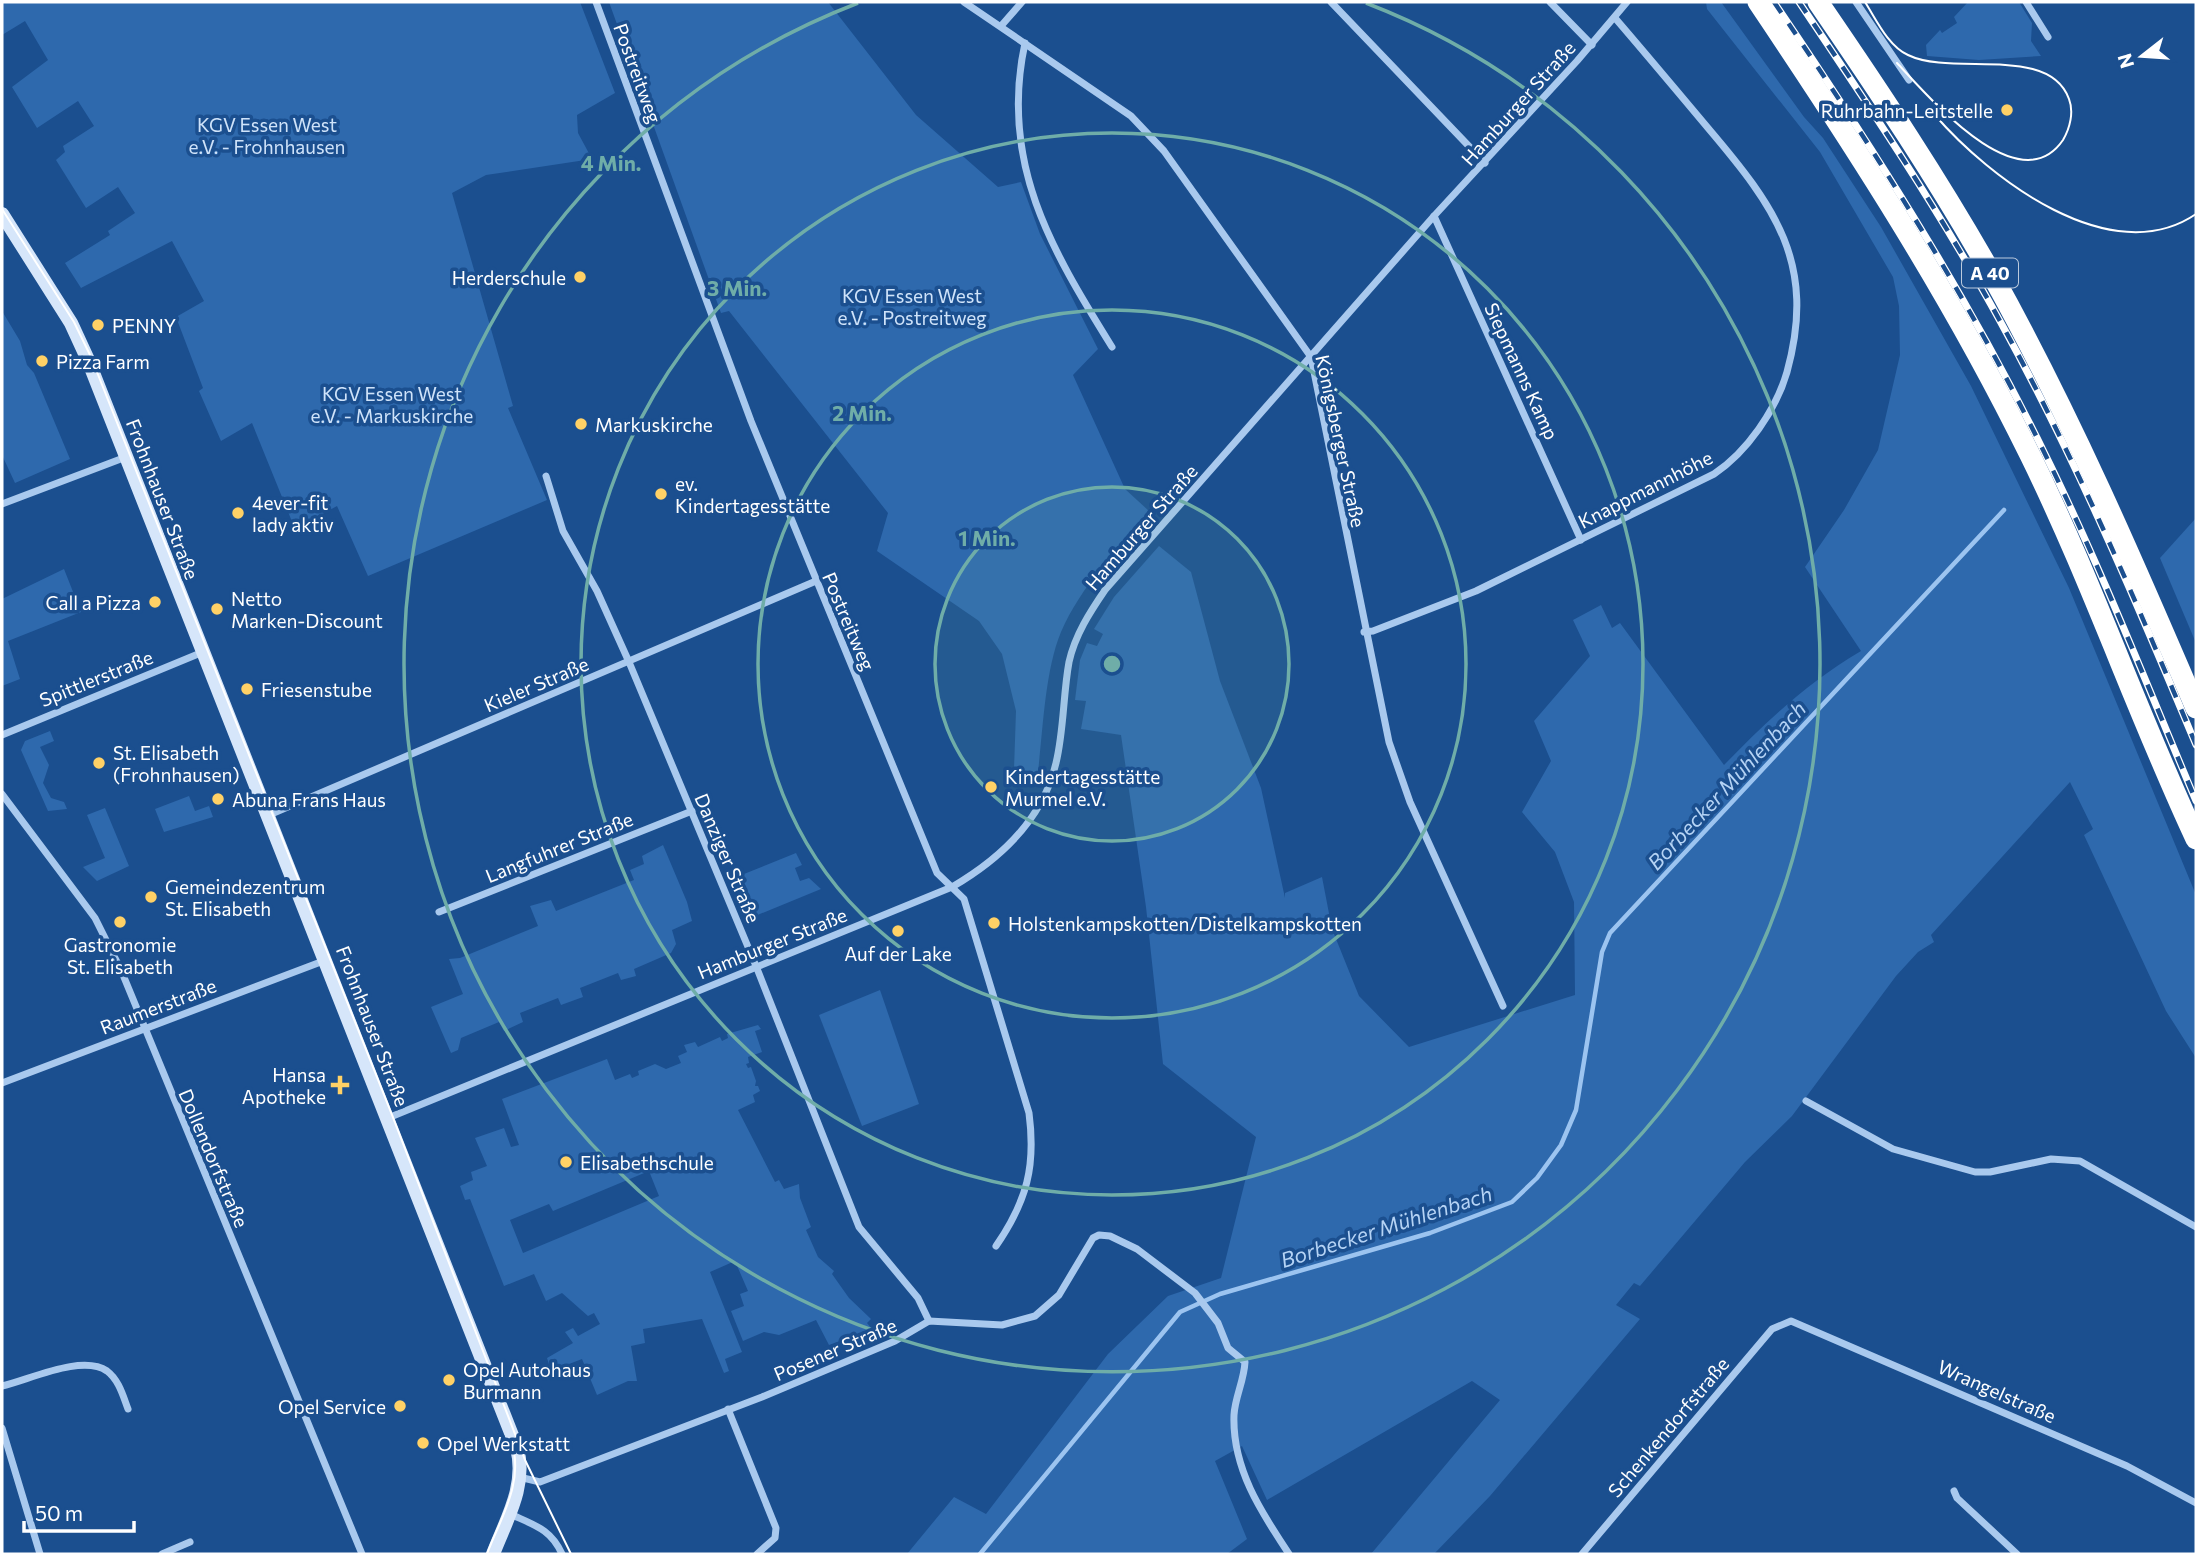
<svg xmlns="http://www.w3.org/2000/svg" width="2198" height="1556" font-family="Commissioner,sans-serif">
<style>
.green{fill:#2e69ad;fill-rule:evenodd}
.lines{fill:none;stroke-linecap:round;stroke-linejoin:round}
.stream{stroke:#9cc4f0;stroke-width:4.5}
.street{stroke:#a9c9ee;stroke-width:7}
.secondary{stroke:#d6e6fa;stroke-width:14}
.highway{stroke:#fff;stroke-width:21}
.tram{stroke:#fff;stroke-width:2}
.rail-casing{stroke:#fff;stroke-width:7}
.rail{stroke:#1b4f8f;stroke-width:4.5;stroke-dasharray:13;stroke-linecap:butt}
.ring{fill:none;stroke:#6fada8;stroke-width:3.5}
.poi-dot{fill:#ffd166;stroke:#1b4f8f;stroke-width:2.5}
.labels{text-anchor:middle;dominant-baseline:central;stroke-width:7;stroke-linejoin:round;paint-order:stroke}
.shield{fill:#1b4f8f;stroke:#bbcadd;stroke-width:2}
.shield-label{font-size:18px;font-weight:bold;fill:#fff}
.street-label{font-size:19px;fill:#fff;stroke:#1b4f8f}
.poi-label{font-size:19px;fill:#fff;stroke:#1b4f8f;text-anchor:start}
.park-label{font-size:19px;fill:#cfe3fa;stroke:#1b4f8f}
.water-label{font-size:21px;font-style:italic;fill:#b5d3f5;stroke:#1b4f8f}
.centre{fill:#6fada8;stroke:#1b4f8f;stroke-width:3.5}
.ring-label{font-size:21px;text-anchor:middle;font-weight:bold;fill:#6fada8;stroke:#1b4f8f;stroke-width:7;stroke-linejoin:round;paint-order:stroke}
</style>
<rect width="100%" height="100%" fill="#1b4f8f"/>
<g class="green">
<path d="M2,2H580L615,93L577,115L578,133L592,159L486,175L452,193L513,406L508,408L547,500L368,576L337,506L295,529L252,423L221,441L199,391L203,388L176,317L204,301L172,241L81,288L65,263L110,235L108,231L135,213L118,187L86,208L56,160L65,152L63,146L94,126L78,101L37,128L12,87L48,60L25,21L2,35Z"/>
<path d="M609,2H828L916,115L998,187L1021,182L1040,234L1098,349L1073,375L1125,489L1149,511C1118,548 1081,586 1061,632C1044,673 1043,735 1037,780L1014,769L1016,711L1002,654L979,621L877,551L888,513L729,311L721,313Z"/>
<path d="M1706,2H1721L1804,117L1823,138L1881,227L1971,386L2069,588L2196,895V1058L2166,1011L2084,835L2093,829L2070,782L1931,935L1934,942L1918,952L1896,976L1792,1116L1745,1162L1640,1286L1634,1283L1616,1305L1640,1319L1490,1496L1434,1554H1371L1500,1400L1472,1381L1267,1500L1242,1446L1215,1461L1247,1539L1227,1554H907L954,1497L986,1514L1108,1354L1168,1296L1221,1278L1256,1137L1163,1064L1146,907L1121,735L1081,729L1086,701L1075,700L1080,660L1087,643L1097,646L1103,634L1094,629L1114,597L1159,546L1191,572L1220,681L1261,788L1285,898V893L1322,877L1332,929L1359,996L1409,1047L1575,995L1574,902L1555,852L1522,812L1551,761L1534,721L1590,656L1573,620L1601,605L1612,628L1620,623L1724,765C1768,720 1807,683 1861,651L1805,567L1844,510L1878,450L1900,355L1899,306L1893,277L1820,152L1707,9Z"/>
<path d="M1968,2H2019L2032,23L2031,41L2041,56L1979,60L1927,56L1926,45L1940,30L1942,33L1957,23L1954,17Z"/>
<path d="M2,311L20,341L27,365L34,373L70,459L15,483L2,455Z"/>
<path d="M2196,518V643L2160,558Z"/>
<path d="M64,569L81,612L8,641L20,679L2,686V599Z"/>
<path d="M50,731L54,741L40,747L49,765L43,783L51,798L64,802L67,809L48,811L21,750L25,741Z"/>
<path d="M189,796L195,811L209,806L213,817L164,832L155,809Z"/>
<path d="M105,808L129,866L97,881L83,867L105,858L87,815Z"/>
<path d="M663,845L687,902L692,921L672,930L676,944L671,953L634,969L636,976L621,980L618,973L580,988L583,997L561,1005L558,998L520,1013L523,1022L504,1031L499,1022L461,1038L458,1050L451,1053L431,1007L463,994L449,959L460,958L538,926L530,906L551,900L556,911L634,880L630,870L644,864L642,856Z"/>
<path d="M796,853L802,865L795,868L800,881L809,878L821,889L755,916L739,876Z"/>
<path d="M880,990L919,1104L862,1126L819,1015Z"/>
<path d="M758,1025L761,1029L755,1031L762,1052L748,1057L749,1063L746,1064L748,1068L751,1067L756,1081L755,1086H758L760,1091L753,1095L755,1102L738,1110L775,1182L779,1180L784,1189L799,1184L800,1198L811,1227L806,1230L818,1257L834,1271L832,1274L849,1298L871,1319L867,1323L872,1329L829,1345L816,1320L779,1335L764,1332L743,1341L731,1311L744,1306L740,1294L748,1291L735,1261L710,1272L742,1352L725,1359L729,1371L724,1373L702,1319L643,1329L645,1343L631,1346L637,1381H628L597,1395L582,1359L551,1371L547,1358L573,1343L565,1332L573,1328L578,1336L600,1324L594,1313L588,1316L562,1293L546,1301L534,1274L504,1286L470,1199L465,1200L460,1186L473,1180L471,1172L487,1166L475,1138L504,1128L511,1147L519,1145L502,1099L607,1059L615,1080L630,1074L632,1078L639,1075L638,1071L655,1064L666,1069L681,1063L678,1056L687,1052L684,1045L695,1042L698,1047L720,1037L722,1041L728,1038L727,1034ZM649,1171L659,1196L523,1253L510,1220L549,1204L553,1211Z"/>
</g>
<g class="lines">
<path class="stream" d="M980,1554L1180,1312L1220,1294L1430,1233L1512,1202L1537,1178L1561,1145L1576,1110L1602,952L1610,933L2004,510"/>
<g class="street">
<path d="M596,2L751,421L937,873L964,899L1029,1113C1036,1166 1027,1201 996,1246"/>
<path d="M964,2L1131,116L1164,151L1311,357L1389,742L1410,802L1503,1006"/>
<path d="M1331,2L1485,163"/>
<path d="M1550,2L1592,45"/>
<path d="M1856,2L1909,80"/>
<path d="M2026,2L2048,37"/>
<path d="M1001,26L1022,2"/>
<path d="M1025,43C999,162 1051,249 1112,347"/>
<path d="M1434,216L1581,540"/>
<path d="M546,476L563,531L597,591L629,662L756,966L859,1227L918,1298L929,1321"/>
<path d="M2,504L126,457"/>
<path d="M1364,632L1373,631L1476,591L1714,474C1747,452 1776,410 1787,372C1817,263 1775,207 1708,128C1677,91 1646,54 1615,18"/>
<path d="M2,735L203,652"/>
<path d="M2,794L95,918L121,970L362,1554"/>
<path d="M269,815L816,581"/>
<path d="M439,912L692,811"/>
<path d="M2,1083L326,960"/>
<path d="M1806,1101L1893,1149L1975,1172H1990L2051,1159L2080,1161L2196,1227"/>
<path d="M388,1118L952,887C1000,859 1043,819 1056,763C1064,730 1063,695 1069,662C1075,635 1090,612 1105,590L1434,216L1577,61L1627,2"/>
<path d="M2,1386C29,1380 82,1354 107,1371C119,1380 123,1396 128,1409"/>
<path d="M728,1409L776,1528L775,1538L757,1554"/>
<path d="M2,1428L40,1554"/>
<path d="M519,1477L540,1482L762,1397L895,1341L929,1321L1002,1325L1035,1316L1059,1295L1093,1238L1099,1235L1110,1236L1137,1249L1195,1293L1218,1323L1228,1348L1245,1362C1244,1381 1235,1397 1234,1415C1232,1468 1261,1512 1289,1554"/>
<path d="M1954,1491L1957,1498L2017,1554"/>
<path d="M510,1514C534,1525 551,1529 562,1554"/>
<path d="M162,1554L190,1542"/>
<path d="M1582,1554L1772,1329L1791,1321L2127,1466L2196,1503"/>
</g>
<path class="secondary" d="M2,214L71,323L88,360L517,1448C527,1486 506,1520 493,1554"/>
<g class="highway">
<path d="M1758,2C1857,149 1952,296 2030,455C2092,581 2137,713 2196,839"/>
<path d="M1818,2C1879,91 1939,181 1992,275C2070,415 2133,561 2196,708"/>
</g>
<g class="tram">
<path d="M1865,2C1876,19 1888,46 1908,55C1953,77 2049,44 2069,99C2074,112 2070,128 2063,140C2019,204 1928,96 1897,63"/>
<path d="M1934,114C1989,178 2111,272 2196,214"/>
<path d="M2,209L74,322L91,357L392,1115L525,1460L571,1554"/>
<path d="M487,1554C500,1519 524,1483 512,1444"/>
</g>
<defs>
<g id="rail">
<path d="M1774,2C1873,148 1968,296 2046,456C2101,568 2147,685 2196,801"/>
<path d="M1799,2C1869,106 1939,210 2000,321C2075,457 2136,601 2196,745"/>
</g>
</defs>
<use href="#rail" class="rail-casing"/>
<use href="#rail" class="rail"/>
</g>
<circle cx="1112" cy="664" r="177" fill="#6fada8" fill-opacity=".12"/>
<g class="ring">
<circle cx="1112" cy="664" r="177"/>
<circle cx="1112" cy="664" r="354"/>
<circle cx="1112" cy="664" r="531"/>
<path d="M1366 3A708 708 0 1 1 858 3"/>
</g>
<g class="poi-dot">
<circle cx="2007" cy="110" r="7"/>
<circle cx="580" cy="277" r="7"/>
<circle cx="98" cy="325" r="7"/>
<circle cx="42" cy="361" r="7"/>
<circle cx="581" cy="424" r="7"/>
<circle cx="661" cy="494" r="7"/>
<circle cx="238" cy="513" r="7"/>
<circle cx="155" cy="602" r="7"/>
<circle cx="217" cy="609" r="7"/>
<circle cx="247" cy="689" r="7"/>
<circle cx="99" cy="763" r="7"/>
<circle cx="991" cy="787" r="7"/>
<circle cx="218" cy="799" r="7"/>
<circle cx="151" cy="897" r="7"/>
<circle cx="120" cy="922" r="7"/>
<circle cx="994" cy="923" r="7"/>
<circle cx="898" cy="931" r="7"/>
<path d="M336.5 1074.5h7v7h7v7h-7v7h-7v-7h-7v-7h7z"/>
<circle cx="566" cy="1162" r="7"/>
<circle cx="449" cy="1380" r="7"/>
<circle cx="400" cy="1406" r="7"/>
<circle cx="423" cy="1443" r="7"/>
</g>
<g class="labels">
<rect class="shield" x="1962" y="258.5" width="56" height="29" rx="5"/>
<g class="shield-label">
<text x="1990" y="273">A 40</text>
</g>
<g class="street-label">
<text transform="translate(638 73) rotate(70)">Postreitweg</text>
<text transform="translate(1518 103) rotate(-48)">Hamburger Straße</text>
<text transform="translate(1522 371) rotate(65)">Siepmanns Kamp</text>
<text transform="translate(1341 441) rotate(78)">Königsberger Straße</text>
<text transform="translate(1645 489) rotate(-27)">Knappmannhöhe</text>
<text transform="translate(163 499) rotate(69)">Frohnhauser Straße</text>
<text transform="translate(1141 527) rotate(-49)">Hamburger Straße</text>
<text transform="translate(849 621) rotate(67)">Postreitweg</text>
<text transform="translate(96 678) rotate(-22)">Spittlerstraße</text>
<text transform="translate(536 684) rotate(-23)">Kieler Straße</text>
<text transform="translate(559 847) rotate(-22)">Langfuhrer Straße</text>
<text transform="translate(728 858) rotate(67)">Danziger Straße</text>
<text transform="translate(772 943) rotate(-22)">Hamburger Straße</text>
<text transform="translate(158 1006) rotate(-21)">Raumerstraße</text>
<text transform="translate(373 1026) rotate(69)">Frohnhauser Straße</text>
<text transform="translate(214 1158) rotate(67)">Dollendorfstraße</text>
<text transform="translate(835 1349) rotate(-23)">Posener Straße</text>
<text transform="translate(1997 1391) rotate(24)">Wrangelstraße</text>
<text transform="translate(1668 1427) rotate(-50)">Schenkendorfstraße</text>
</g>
<g class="poi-label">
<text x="1993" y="110" text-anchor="end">Ruhrbahn-Leitstelle</text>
<text x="566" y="277" text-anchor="end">Herderschule</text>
<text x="112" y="325">PENNY</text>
<text x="56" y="361">Pizza Farm</text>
<text x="595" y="424">Markuskirche</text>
<text x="675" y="483">ev.<tspan x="675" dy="22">Kindertagesstätte</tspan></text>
<text x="252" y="502">4ever-fit<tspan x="252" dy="22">lady aktiv</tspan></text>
<text x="231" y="598">Netto<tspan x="231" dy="22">Marken-Discount</tspan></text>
<text x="141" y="602" text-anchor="end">Call a Pizza</text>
<text x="261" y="689">Friesenstube</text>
<text x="113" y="752">St. Elisabeth<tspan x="113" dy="22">(Frohnhausen)</tspan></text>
<text x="1005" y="776">Kindertagesstätte<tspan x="1005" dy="22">Murmel e.V.</tspan></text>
<text x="232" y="799">Abuna Frans Haus</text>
<text x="165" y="886">Gemeindezentrum<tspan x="165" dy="22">St. Elisabeth</tspan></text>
<text x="1008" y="923">Holstenkampskotten/Distelkampskotten</text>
<text x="120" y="944" text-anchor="middle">Gastronomie<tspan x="120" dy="22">St. Elisabeth</tspan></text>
<text x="898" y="953" text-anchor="middle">Auf der Lake</text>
<text x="326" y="1074" text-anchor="end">Hansa<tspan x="326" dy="22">Apotheke</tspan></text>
<text x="580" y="1162">Elisabethschule</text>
<text x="463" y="1369">Opel Autohaus<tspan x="463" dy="22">Burmann</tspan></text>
<text x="386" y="1406" text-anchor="end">Opel Service</text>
<text x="437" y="1443">Opel Werkstatt</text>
</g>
<g class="park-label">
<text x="267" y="124">KGV Essen West<tspan x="267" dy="22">e.V. - Frohnhausen</tspan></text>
<text x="912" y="295">KGV Essen West<tspan x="912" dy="22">e.V. - Postreitweg</tspan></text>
<text x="392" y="393">KGV Essen West<tspan x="392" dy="22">e.V. - Markuskirche</tspan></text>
</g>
<g class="water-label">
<text transform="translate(1726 785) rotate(-47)">Borbecker Mühlenbach</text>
<text transform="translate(1386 1226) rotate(-18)">Borbecker Mühlenbach</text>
</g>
</g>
<circle cx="1112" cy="664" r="10" class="centre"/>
<g class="ring-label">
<text x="611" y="171">4 Min.</text>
<text x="737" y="296">3 Min.</text>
<text x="862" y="421">2 Min.</text>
<text x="987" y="546">1 Min.</text>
</g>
<rect width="2198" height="1556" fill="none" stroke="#ffffff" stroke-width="7"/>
<g transform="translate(2142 56) rotate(253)" stroke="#1b4f8f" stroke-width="5" paint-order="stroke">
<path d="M0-5L12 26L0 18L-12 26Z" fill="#ffffff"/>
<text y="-10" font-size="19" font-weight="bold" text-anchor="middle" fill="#ffffff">N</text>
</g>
<path d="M24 1521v10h110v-10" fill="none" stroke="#ffffff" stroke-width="3.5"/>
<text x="35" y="1521" font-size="21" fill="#ffffff" stroke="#1b4f8f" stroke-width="5" paint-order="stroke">50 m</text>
</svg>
